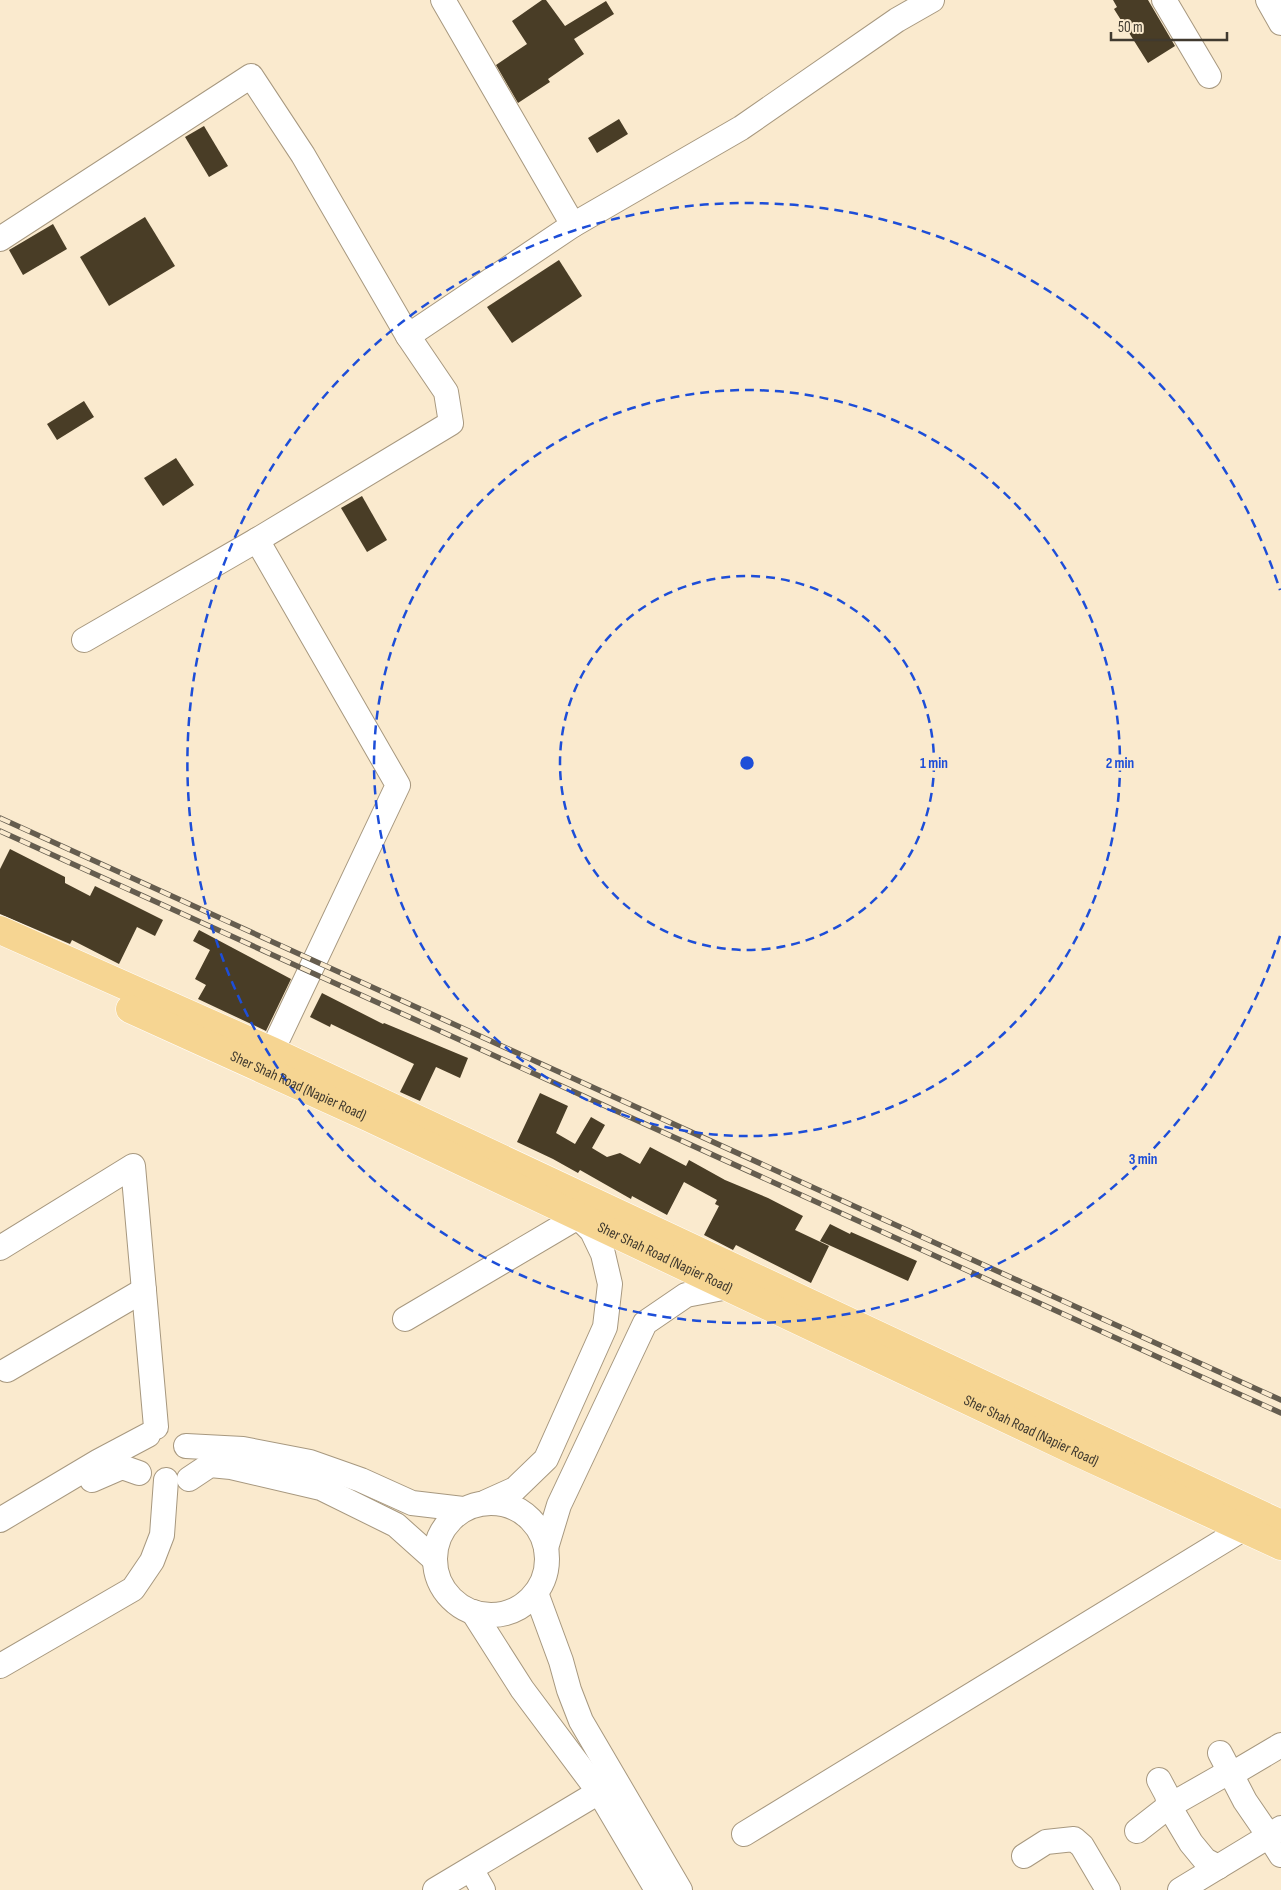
<svg xmlns="http://www.w3.org/2000/svg" width="1281" height="1890" font-family="'Sofia Sans Condensed',sans-serif">
<style>
.building{fill:#493d26}
.lines{fill:none;stroke-linecap:round;stroke-linejoin:round}
.minor-casing{stroke:#a7987f;stroke-width:26}
.major-casing{stroke:#fff;stroke-width:29}
.minor{stroke:#fff;stroke-width:24}
.major{stroke:#f6d592;stroke-width:28}
.rail-casing{stroke:#655d4f;stroke-width:5.5}
.rail{stroke:#faeace;stroke-width:4;stroke-dasharray:11;stroke-linecap:butt}
.ring{fill:none;stroke:#1d4ed8;stroke-width:2.5;stroke-dasharray:9 6}
.labels{text-anchor:middle;dominant-baseline:central;stroke-width:5;stroke-linejoin:round;paint-order:stroke}
.street-label{font-size:15px;fill:#403a2f;stroke:#faeace}
.centre{fill:#1d4ed8;stroke:#faeace;stroke-width:2.5}
.ring-label{font-size:15px;text-anchor:middle;font-weight:bold;fill:#1d4ed8;stroke:#faeace;stroke-width:5;stroke-linejoin:round;paint-order:stroke}
</style>
<rect width="100%" height="100%" fill="#faeace"/>
<g class="building">
<path d="M542,0H546L565,26L606,1L614,14L574,39L584,54L548,79L550,82L518,103L496,65L527,44L512,21Z"/>
<path d="M1113,0H1148L1175,46L1148,63L1114,9L1117,7Z"/>
<path d="M619,119L628,134L597,153L588,138Z"/>
<path d="M204,126L228,166L209,177L185,137Z"/>
<path d="M145,217L175,266L109,306L80,257Z"/>
<path d="M53,224L67,249L23,275L9,250Z"/>
<path d="M559,260L582,296L512,343L487,307Z"/>
<path d="M84,401L94,417L57,440L47,424Z"/>
<path d="M176,458L194,485L163,506L144,478Z"/>
<path d="M362,496L387,540L367,552L341,508Z"/>
<path d="M10,849L65,877V883L90,896L95,886L163,920L155,936L137,927L119,964L72,940L70,944L0,914V869Z"/>
<path d="M199,930L291,979L266,1031L198,999L206,985L195,979L210,950L193,941Z"/>
<path d="M322,993L383,1024L384,1023L468,1058L460,1078L436,1067L420,1101L400,1092L414,1064L331,1024L330,1027L310,1017Z"/>
<path d="M540,1093L568,1106L556,1133L575,1144L591,1117L605,1125L592,1148L607,1157L620,1153L640,1164L650,1147L686,1166L689,1160L725,1180L768,1198L803,1216L795,1230L829,1246L811,1283L736,1245L733,1250L704,1235L719,1206L715,1204L717,1200L684,1182L667,1215L632,1196L631,1199L580,1170L578,1173L553,1159L517,1142Z"/>
<path d="M830,1224L850,1234L851,1232L917,1261L908,1281L820,1241Z"/>
</g>
<g class="lines">
<defs>
<g id="minor">
<path d="M443,0L573,225"/>
<path d="M1164,0L1209,76"/>
<path d="M1268,0L1281,23"/>
<path d="M0,239L251,76L303,155L408,336L446,392L451,423L257,540L84,640"/>
<path d="M408,336L573,225L741,128L897,20L932,0"/>
<path d="M257,540L398,785L272,1051"/>
<path d="M0,1248L133,1166L156,1427"/>
<path d="M405,1319L578,1217L592,1231L603,1254L610,1284L605,1327L546,1459L515,1489L486,1502"/>
<path d="M7,1370L144,1290"/>
<path d="M186,1446L243,1449L310,1462L361,1480L412,1503L463,1509"/>
<path d="M189,1479L210,1465L231,1467L321,1488L396,1525L434,1559"/>
<path d="M92,1480L122,1467L139,1473"/>
<circle cx="491" cy="1559" r="56"/>
<path d="M0,1520L99,1461L148,1435"/>
<path d="M546,1548L559,1505L645,1323L686,1295L728,1287"/>
<path d="M536,1593L561,1661L569,1690L581,1721L680,1890"/>
<path d="M473,1612L522,1689L599,1792L657,1890"/>
<path d="M0,1666L133,1589L152,1561L162,1535L166,1480"/>
<path d="M1159,1780L1167,1795L1169,1806L1191,1843L1205,1860L1218,1867"/>
<path d="M1281,1828L1269,1836L1281,1855"/>
<path d="M1137,1831L1169,1806L1220,1777L1232,1774L1281,1745"/>
<path d="M744,1834L1243,1529"/>
<path d="M1024,1856L1046,1842L1074,1839L1082,1846L1108,1890"/>
<path d="M471,1869L483,1890"/>
<path d="M435,1890L599,1792"/>
<path d="M1180,1890L1269,1836L1245,1801L1220,1753"/>
</g>
<g id="major">
<path d="M0,930L272,1051L1281,1524"/>
<path id="s1" d="M130,1009L370,1118L1079,1453L1281,1546"/>
</g>
</defs>
<use href="#minor" class="minor-casing"/>
<use href="#major" class="major-casing"/>
<use href="#minor" class="minor"/>
<use href="#major" class="major"/>
<defs>
<g id="rail">
<path d="M0,818L1281,1400"/>
<path d="M0,831L1281,1413"/>
</g>
</defs>
<use href="#rail" class="rail-casing"/>
<use href="#rail" class="rail"/>
</g>
<g class="ring">
<circle cx="747" cy="763" r="187"/>
<circle cx="747" cy="763" r="373"/>
<path d="M1280 936A560 560 0 1 1 1280 590"/>
</g>
<g class="labels">
<g class="street-label">
<text stroke="none"><textPath href="#s1" startOffset="185">Sher Shah Road (Napier Road)</textPath></text>
<text stroke="none"><textPath href="#s1" startOffset="590">Sher Shah Road (Napier Road)</textPath></text>
<text stroke="none"><textPath href="#s1" startOffset="995">Sher Shah Road (Napier Road)</textPath></text>
</g>
</g>
<circle cx="747" cy="763" r="8" class="centre"/>
<g class="ring-label">
<text x="934" y="768">1 min</text>
<text x="1120" y="768">2 min</text>
<text x="1143" y="1164">3 min</text>
</g>
<path d="M1111 32v8h116v-8" fill="none" stroke="#403a2f" stroke-width="2.5"/>
<text x="1118" y="32" font-size="15" fill="#403a2f" stroke="#faeace" stroke-width="4" paint-order="stroke">50 m</text>
</svg>
